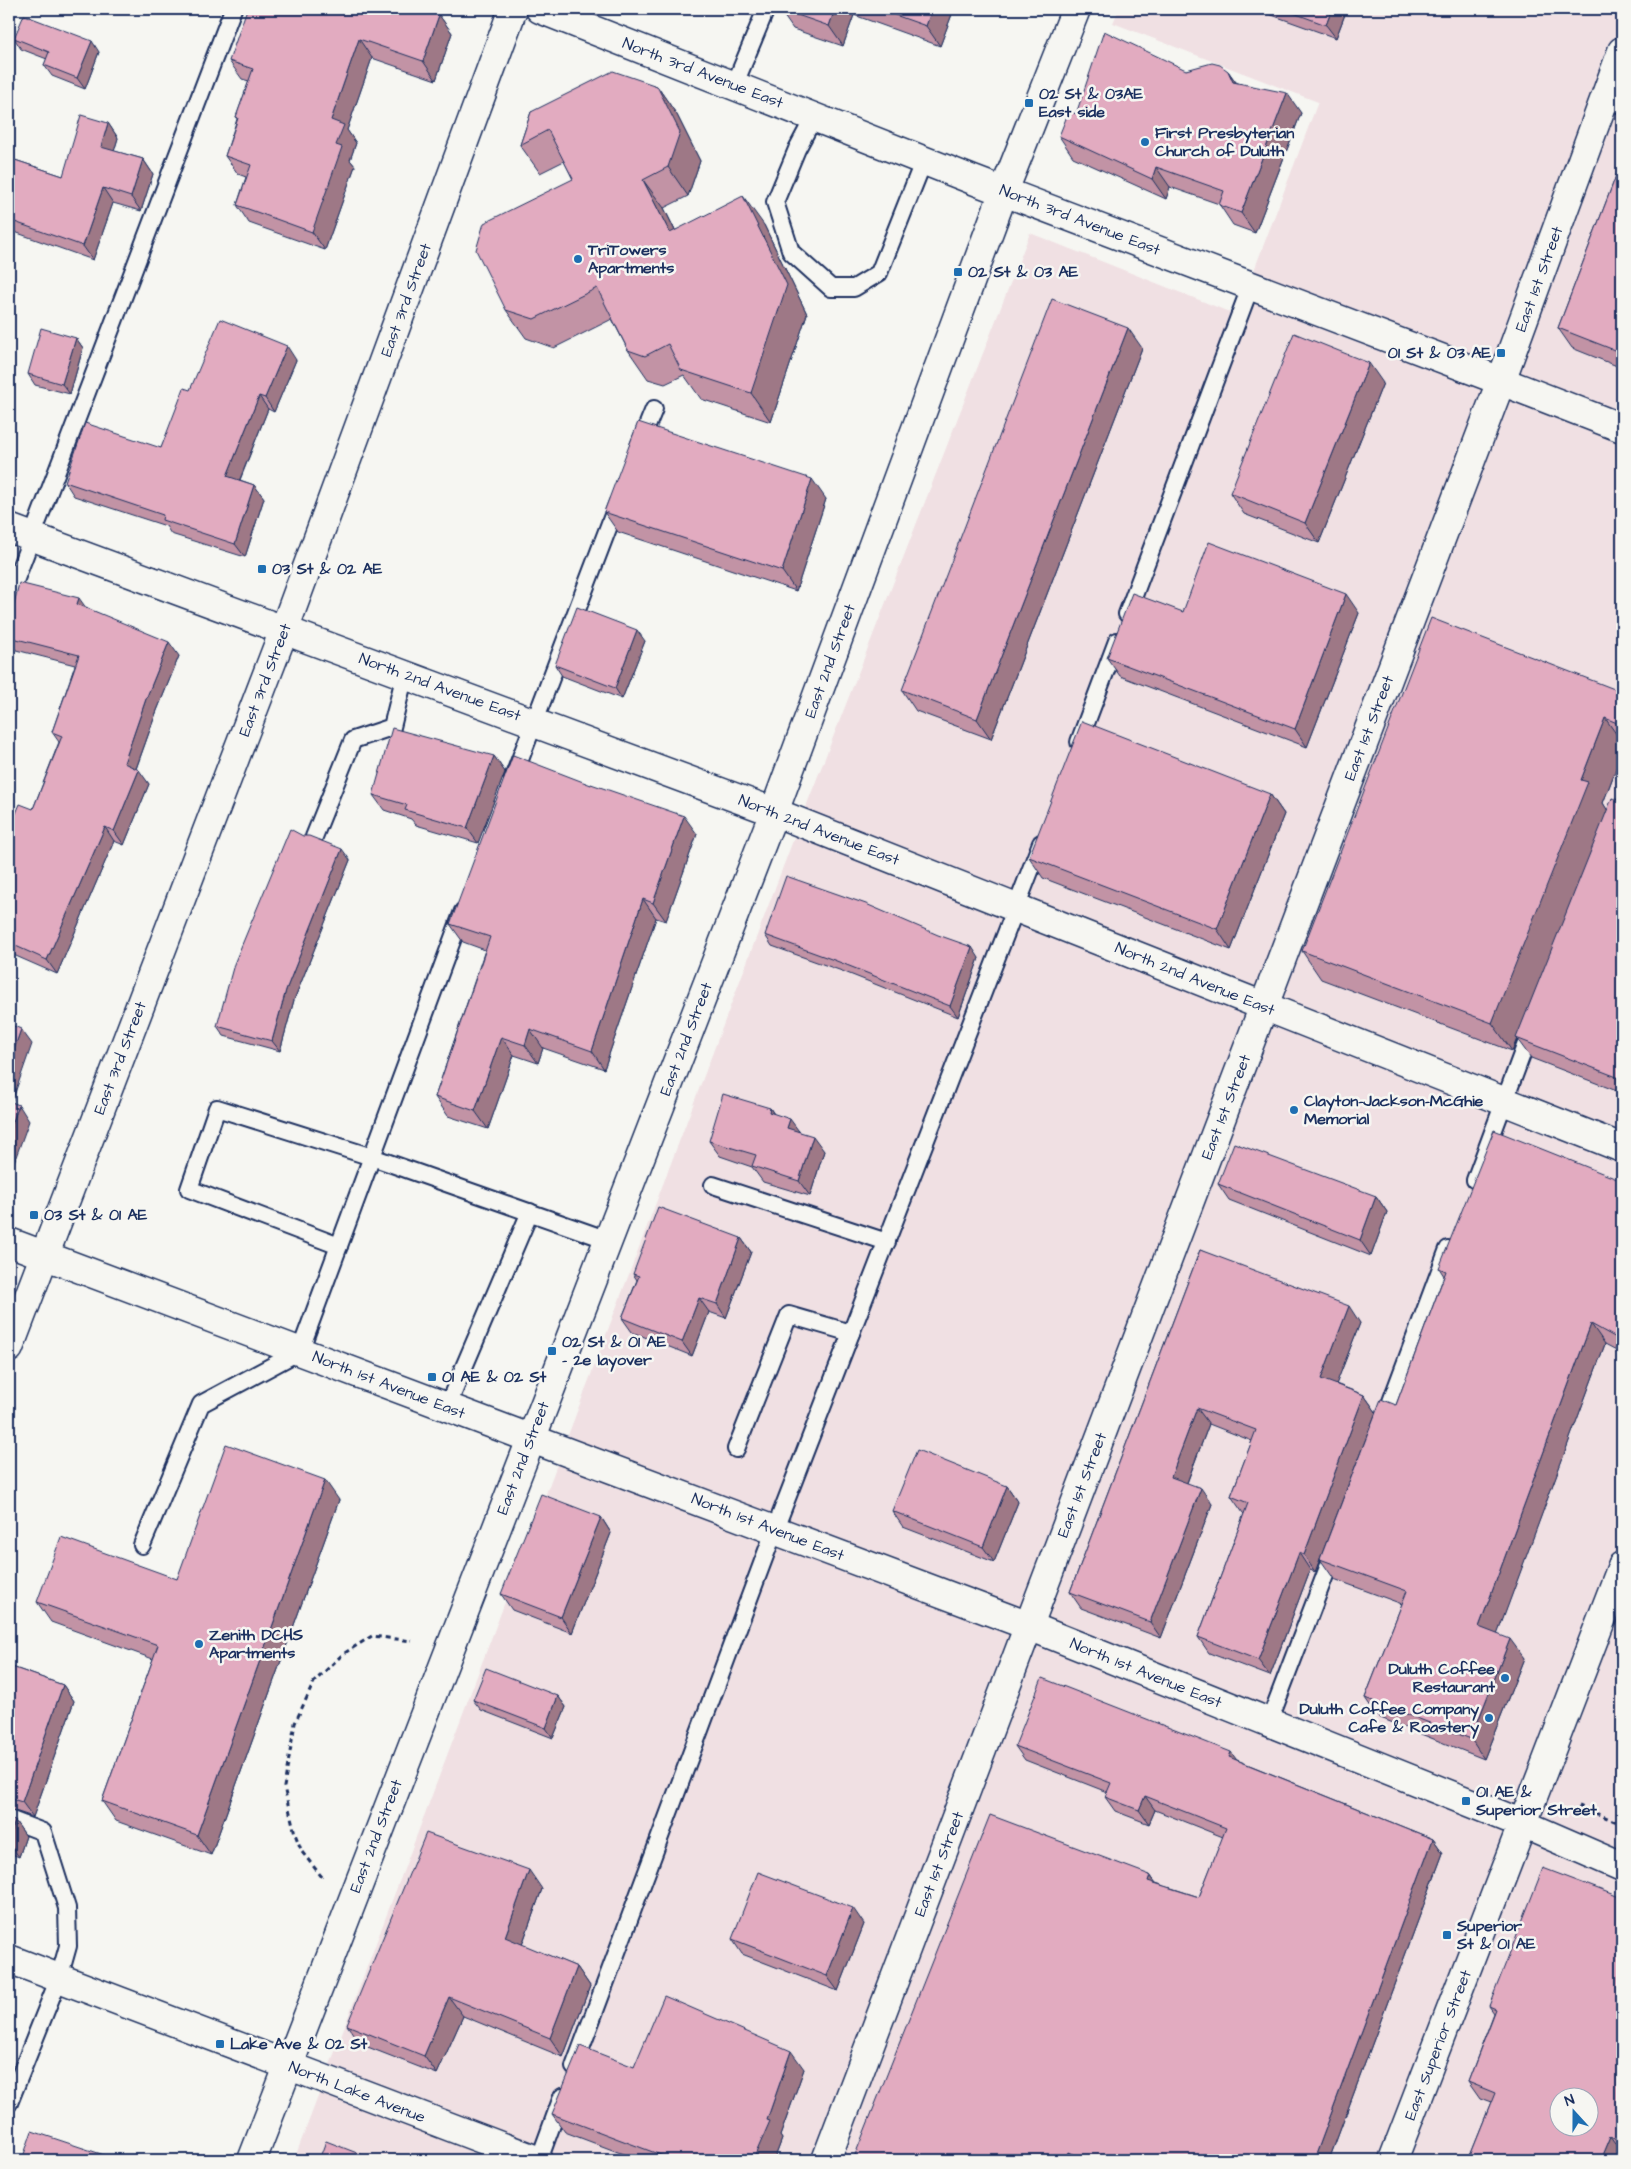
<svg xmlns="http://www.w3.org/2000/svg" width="1631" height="2169" font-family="'Architects Daughter',sans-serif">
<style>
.built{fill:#f0e0e3;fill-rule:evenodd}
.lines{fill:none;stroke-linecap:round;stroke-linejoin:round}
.lane-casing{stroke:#1b2f5e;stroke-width:20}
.street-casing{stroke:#1b2f5e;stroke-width:31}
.secondary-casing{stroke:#1b2f5e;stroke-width:31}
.path{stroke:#1b2f5e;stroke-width:3;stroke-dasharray:5 4;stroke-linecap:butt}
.lane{stroke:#f6f6f2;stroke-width:16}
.street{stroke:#f6f6f2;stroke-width:28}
.secondary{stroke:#f6f6f2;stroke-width:28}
.wall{fill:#c293a5;stroke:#1b2f5e}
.shaded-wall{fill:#9e7886;stroke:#1b2f5e}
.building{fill:#e2abc0;stroke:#1b2f5e;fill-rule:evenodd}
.poi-dot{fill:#1f6fb2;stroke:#f6f6f2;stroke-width:2}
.labels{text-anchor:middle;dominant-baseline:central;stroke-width:5;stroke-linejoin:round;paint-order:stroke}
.street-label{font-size:16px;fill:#1b2f5e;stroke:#f6f6f2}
.poi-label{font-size:16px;font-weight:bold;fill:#1b2f5e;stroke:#f6f6f2;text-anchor:start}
</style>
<rect width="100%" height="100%" fill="#f6f6f2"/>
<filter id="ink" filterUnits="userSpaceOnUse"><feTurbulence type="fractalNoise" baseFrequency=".02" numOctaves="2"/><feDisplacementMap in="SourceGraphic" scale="10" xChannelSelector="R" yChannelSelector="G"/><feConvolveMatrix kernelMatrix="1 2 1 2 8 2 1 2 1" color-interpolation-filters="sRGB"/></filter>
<g filter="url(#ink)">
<path class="built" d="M1119,9H1622V2160H294L800,822L1030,233L1237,315L1318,102L1113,23ZM1558,2096H1588V2126H1558Z"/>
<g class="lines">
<defs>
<g id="lane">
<path d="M734,86L766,9"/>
<path d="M1605,100L1622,105"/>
<path d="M814,117L797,149L775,202L791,252L831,288H854L879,273L924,160"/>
<path d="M639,446L654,409"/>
<path d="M9,597L233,9"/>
<path d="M1127,614L1251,285"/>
<path d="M1079,742L1117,641"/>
<path d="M513,778L618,502"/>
<path d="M314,837L353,740L392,727L405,674"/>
<path d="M1475,1180L1531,1030"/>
<path d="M713,1185L887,1242"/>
<path d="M339,1246L189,1189L217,1108L372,1157L608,1240"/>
<path d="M447,1407L530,1212"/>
<path d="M1383,1423L1448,1249"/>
<path d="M736,1449L789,1315L851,1333"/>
<path d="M142,1545L201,1404L300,1351L463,911"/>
<path d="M1269,1722L1335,1549"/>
<path d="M9,1819L43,1832L67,1908L68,1946L59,1978L9,2103"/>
<path d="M574,2067L775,1529L1041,843"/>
<path d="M539,2160L562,2097"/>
</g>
<g id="street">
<path d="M1501,381L1622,428"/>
<path d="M9,528L774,812L1622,1148"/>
<path d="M9,1242L1029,1626L1523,1824L1622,1867"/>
</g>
<g id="secondary">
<path d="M540,9L973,180L1501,381"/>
<path d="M9,1348L284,630L513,9"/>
<path d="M9,1959L537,2160"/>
<path d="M252,2160L774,812L1004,191L1076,9"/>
<path d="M826,2160L1501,381L1622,51"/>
<path d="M1393,2160L1622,1566"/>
</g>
</defs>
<use href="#lane" class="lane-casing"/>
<use href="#street" class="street-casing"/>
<use href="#secondary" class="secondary-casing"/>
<g class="path">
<path d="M1578,1806L1622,1824"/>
<path d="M322,1877L302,1852L295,1834L284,1787L295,1723L314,1682L343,1654L372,1636L412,1641"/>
</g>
<use href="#lane" class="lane"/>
<use href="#street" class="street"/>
<use href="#secondary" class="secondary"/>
</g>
<g class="wall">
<path d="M779,9H954L940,46L854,15L843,46L793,29Z"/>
<path d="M1255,9H1347L1336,38Z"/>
<path d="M439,15L452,33L436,80L372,58L347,130L356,143L350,160L355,166L325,250L249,223L237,205L246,177L238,174L225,156L237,119L236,117L249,81L242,79L229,61Z"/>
<path d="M14,38L99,52L85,89L52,76L44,65L47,59L21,49Z"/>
<path d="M1186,70L1228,71L1236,82L1301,113L1255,233L1233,225L1219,204L1170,187L1166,199L1073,157L1059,136L1076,114Z"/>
<path d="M657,86L677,115L700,161L688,196L664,208L675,230L764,225L807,314L771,422L701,399L684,375L665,384L648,379L628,350L612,319L554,348L526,338L506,310L573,179L564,161L540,173L520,145L531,112Z"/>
<path d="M108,123L118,138L114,151L143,159L153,174L141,211L113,203L93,260L9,230V158L63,176Z"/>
<path d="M1622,160V368L1572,348L1558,328Z"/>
<path d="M76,338L83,348L70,394L35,385L28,374Z"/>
<path d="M1142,348L991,739L916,711L902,690Z"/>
<path d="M296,360L274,412L268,409L240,480L254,485L264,498L245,557L171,534L166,526L74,496L65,482L161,448L190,390Z"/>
<path d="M1383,383L1319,543L1244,514L1230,493Z"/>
<path d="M826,499L796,591L618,532L604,512Z"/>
<path d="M86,607L179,656L156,713L136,769L149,784L124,845L114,841L57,974L9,953V838L13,829L11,825L33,809L59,742L52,732L75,665L16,650L9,641V625Z"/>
<path d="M1183,612L1359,613L1307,747L1120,676L1107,658Z"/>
<path d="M645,641L622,699L562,676L555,665Z"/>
<path d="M1622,692V753L1603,803L1607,810L1622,801V1093L1531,1058L1517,1039L1512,1051L1321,979L1302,951Z"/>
<path d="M494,756L505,772L478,843L416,825L411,819L384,810L373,795Z"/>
<path d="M1270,794L1284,814L1231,950L1043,878L1029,857Z"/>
<path d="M697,834L666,921L656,918L604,1069L543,1048L538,1063L514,1055L488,1129L448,1116L435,1097L485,950L463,942L450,924Z"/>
<path d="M350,860L294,1000L280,1051L224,1036L217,1026Z"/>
<path d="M765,935L979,958L958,1017L842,971L772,946Z"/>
<path d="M770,1108L774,1114L799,1131L824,1151L810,1196L763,1182L752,1167L720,1156L709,1141Z"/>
<path d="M1622,1181V1353L1605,1344L1497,1634L1524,1658L1484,1759L1378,1717L1365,1698L1402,1604L1334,1579L1320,1559L1396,1405L1444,1276L1439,1268Z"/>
<path d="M1218,1184L1376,1196L1387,1212L1371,1256L1229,1200Z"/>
<path d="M741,1238L751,1252L726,1318L709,1312L692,1356L632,1332L622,1318L637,1280L633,1274Z"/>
<path d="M1200,1250L1360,1323L1336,1384L1364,1395L1376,1412L1315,1572L1310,1570L1270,1676L1209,1653L1198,1637L1244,1514L1243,1513L1231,1496L1252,1441L1209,1424L1187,1483L1212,1504L1161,1638L1081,1608L1070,1592Z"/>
<path d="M1007,1486L1018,1502L994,1562L903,1527L892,1511Z"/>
<path d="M339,1500L211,1855L116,1821L102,1801L153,1659L51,1622L37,1602L177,1579Z"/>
<path d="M601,1517L611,1533L572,1633L512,1610L501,1594Z"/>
<path d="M9,1666L63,1685L74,1701L33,1817L9,1809Z"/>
<path d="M558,1696L566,1707L553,1738L481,1710L473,1700Z"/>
<path d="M1015,1746L1237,1760L1433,1839L1443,1853L1329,2160H853L1150,1875L1156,1883L1199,1897L1223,1837L1155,1810L1149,1824L1115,1811L1105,1797L1107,1792L1025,1760Z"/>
<path d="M9,1818L15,1821L26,1836L19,1857L9,1853Z"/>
<path d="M542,1889L522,1945L577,1967L590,1986L563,2057L463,2016L437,2074L360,2044L347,2025Z"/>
<path d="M1622,1898V2154V2153L1619,2160H1468L1491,2103L1480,2099L1468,2082L1494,2013L1489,2006Z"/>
<path d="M864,1924L838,1991L742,1954L732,1939Z"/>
<path d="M634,2067L804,2069L780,2136L782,2139L774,2160H639L565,2132L552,2114Z"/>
</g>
<g class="shaded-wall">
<path d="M835,9H849L854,15L843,46L829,26Z"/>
<path d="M932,9H954L940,46L926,26Z"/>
<path d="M1332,9H1347L1336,38L1326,25Z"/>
<path d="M439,15L452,33L436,80L423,61Z"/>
<path d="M359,39L372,58L347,130L356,143L350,160L355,166L325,250L312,232L331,120Z"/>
<path d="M92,41L99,52L85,89L77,78Z"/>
<path d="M1228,71L1242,92L1233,82Z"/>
<path d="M657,86L677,115L700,161L688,196L668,167Z"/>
<path d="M1287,93L1301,113L1255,233L1241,213Z"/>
<path d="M108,123L118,138L111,162L101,147Z"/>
<path d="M143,159L153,174L141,211L131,197Z"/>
<path d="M1156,167L1170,187L1166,199L1152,179Z"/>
<path d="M643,180L664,208L690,262L670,233Z"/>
<path d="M103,188L113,203L93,260L83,246Z"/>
<path d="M743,196L764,225L807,314L771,422L751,393Z"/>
<path d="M1128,328L1142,348L991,739L977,719Z"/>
<path d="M76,338L83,348L70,394L62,384Z"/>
<path d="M287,346L296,360L274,412L265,398Z"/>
<path d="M1369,363L1383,383L1319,543L1305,523Z"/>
<path d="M259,396L268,409L236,489L227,476Z"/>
<path d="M812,479L826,499L796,591L782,571Z"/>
<path d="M254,485L264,498L245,557L235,544Z"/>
<path d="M1346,594L1359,613L1307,747L1295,729Z"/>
<path d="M79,598L89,612L77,604Z"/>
<path d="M637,630L645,641L622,699L615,688Z"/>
<path d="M169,642L179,656L156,713L133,777L124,763L146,699Z"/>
<path d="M1605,718L1622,742V753L1603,803L1608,811L1512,1051L1492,1023L1581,780Z"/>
<path d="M494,756L505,772L478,843L467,828Z"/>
<path d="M139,770L149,784L124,845L114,831Z"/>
<path d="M1270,794L1284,814L1231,950L1217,929Z"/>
<path d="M684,816L697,834L666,921L653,903Z"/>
<path d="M105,827L114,841L57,974L47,960Z"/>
<path d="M342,849L350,860L294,1000L280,1051L272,1041L286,990Z"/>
<path d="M643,899L656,918L604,1069L592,1051Z"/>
<path d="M972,947L979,958L958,1017L950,1006Z"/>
<path d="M21,1029L32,1044L9,1110V1064Z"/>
<path d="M530,1029L543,1048L538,1063L525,1045Z"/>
<path d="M501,1037L514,1055L488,1129L475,1111Z"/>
<path d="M19,1105L29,1121L9,1176V1132Z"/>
<path d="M770,1108L780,1124L769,1112Z"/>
<path d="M790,1119L801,1134L787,1128Z"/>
<path d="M813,1136L824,1151L810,1196L799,1181Z"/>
<path d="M1376,1196L1387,1212L1371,1256L1360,1240Z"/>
<path d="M741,1238L751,1252L726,1318L717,1304Z"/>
<path d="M699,1298L709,1312L692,1356L682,1342Z"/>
<path d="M1349,1306L1360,1323L1332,1395L1321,1379Z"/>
<path d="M1591,1324L1605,1344L1493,1646L1479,1627Z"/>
<path d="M1622,1333V1343L1620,1340Z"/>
<path d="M1364,1395L1376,1412L1315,1572L1304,1555Z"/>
<path d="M1197,1408L1209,1424L1183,1493L1171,1477Z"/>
<path d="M325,1480L339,1500L211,1855L197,1835Z"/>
<path d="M1007,1486L1018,1502L994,1562L983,1547Z"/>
<path d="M1201,1488L1212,1504L1161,1638L1150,1622Z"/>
<path d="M601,1517L611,1533L572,1633L561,1617Z"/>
<path d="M1299,1553L1310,1570L1270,1676L1258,1660Z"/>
<path d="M1510,1639L1524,1658L1484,1759L1471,1739Z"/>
<path d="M63,1685L74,1701L33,1817L22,1802Z"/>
<path d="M558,1696L566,1707L553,1738L546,1728Z"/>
<path d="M1231,1752L1241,1766L1229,1757Z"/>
<path d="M1145,1796L1155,1810L1149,1824L1139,1810Z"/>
<path d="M15,1821L26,1836L19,1857L9,1843V1839Z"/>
<path d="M1433,1839L1443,1853L1329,2160H1314Z"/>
<path d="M529,1870L542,1889L518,1956L505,1937Z"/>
<path d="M1150,1875L1160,1890L1148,1881Z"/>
<path d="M853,1908L864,1924L838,1991L827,1976Z"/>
<path d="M577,1967L590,1986L563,2057L550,2038Z"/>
<path d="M449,1997L463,2016L437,2074L424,2056Z"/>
<path d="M791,2051L804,2069L780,2136L782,2139L774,2160H753Z"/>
<path d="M1610,2136L1622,2153L1619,2160H1600Z"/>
<path d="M1068,2152L1074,2160H1065Z"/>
</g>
<g class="building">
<path d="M247,9H422L439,15L423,61L359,39L331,120L344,125L336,145L342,147L312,232L237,205L251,165L225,156L238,118L236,117L253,69L229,61Z"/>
<path d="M780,9H835L829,26Z"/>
<path d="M878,9H932L926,26Z"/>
<path d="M1283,9H1332L1326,25Z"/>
<path d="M24,15L92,41L77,78L44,65L49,52L14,38Z"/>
<path d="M1104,31L1186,70L1212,63L1220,65L1228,71L1233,82L1287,93L1241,213L1219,205L1224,191L1156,167L1152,179L1059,136L1069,111L1076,114Z"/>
<path d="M613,71L657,86L680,132L668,167L643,180L670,233L743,196L787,285L751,393L681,370L668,344L645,356L628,350L597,288L534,319L506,310L476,250L484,223L573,179L548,130L520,145L531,112Z"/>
<path d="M81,115L108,123L101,147L143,159L131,197L103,188L83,246L9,220V158L63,176Z"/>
<path d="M1622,160V353L1558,328Z"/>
<path d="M1052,299L1128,328L977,719L902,690Z"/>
<path d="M220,319L287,346L265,398L259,396L227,476L254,485L235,544L162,520L163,515L65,482L85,423L161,448L184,388L190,390Z"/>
<path d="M41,328L76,338L62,384L28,374Z"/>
<path d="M1294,333L1369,363L1305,523L1230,493Z"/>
<path d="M638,422L812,479L782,571L604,512Z"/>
<path d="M1209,542L1346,594L1295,729L1107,658L1132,593L1183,612Z"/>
<path d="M19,583L79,598L77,604L169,642L146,699L124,763L139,770L114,831L105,827L47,960L9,943V838L14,827L11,825L20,804L33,809L62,736L52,732L79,655L9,637V625Z"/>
<path d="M577,607L637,630L615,688L555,665Z"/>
<path d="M1431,618L1622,692V725L1605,718L1581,780L1588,782L1492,1023L1302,951Z"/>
<path d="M1082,721L1270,794L1217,929L1029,857Z"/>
<path d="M392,728L494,756L467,828L405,810L407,805L373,795Z"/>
<path d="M513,755L591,785V784L684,816L653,903L643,899L592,1051L530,1029L525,1045L501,1037L475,1111L435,1097L490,937L450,924Z"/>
<path d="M1612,798L1622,801V1079L1516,1038Z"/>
<path d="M290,829L303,836H309L342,849L286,990L272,1041L217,1026L234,964Z"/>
<path d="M786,876L866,904L938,935L972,947L950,1006L834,960L765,935Z"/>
<path d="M9,1024L21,1029L9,1064Z"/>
<path d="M723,1094L770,1108L769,1112L790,1119L787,1128L813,1136L799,1181L752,1166L756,1155L709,1141Z"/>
<path d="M9,1101L19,1105L9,1132Z"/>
<path d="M1494,1130L1622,1181V1333L1620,1340L1591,1324L1479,1627L1510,1639L1471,1739L1365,1698L1407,1591L1320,1559L1381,1399L1396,1405L1446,1271L1439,1268Z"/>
<path d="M1234,1143L1376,1196L1360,1240L1218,1184Z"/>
<path d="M658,1207L741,1238L717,1304L699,1298L682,1342L622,1318L639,1276L633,1274Z"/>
<path d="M1200,1250L1349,1306L1321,1379L1364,1395L1304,1555L1299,1553L1258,1660L1198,1637L1248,1503L1231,1496L1256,1430L1197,1408L1171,1477L1201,1488L1150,1622L1070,1592Z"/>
<path d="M226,1444L325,1480L197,1835L102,1801L158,1645L37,1602L61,1537L177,1579Z"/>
<path d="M917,1450L1007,1486L983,1547L892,1511Z"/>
<path d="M541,1494L601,1517L561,1617L501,1594Z"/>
<path d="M9,1666L63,1685L22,1802L9,1798Z"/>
<path d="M486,1668L558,1696L546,1728L473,1700Z"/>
<path d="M1042,1678L1231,1752L1229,1757L1433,1839L1314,2160H1086L1068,2152L1065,2160H853L990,1815L1150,1875L1148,1881L1199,1897L1226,1828L1145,1796L1139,1810L1105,1797L1111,1783L1015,1746Z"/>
<path d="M9,1818L15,1821L9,1839Z"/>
<path d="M426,1833L529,1870L505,1937L577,1967L550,2038L449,1997L424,2056L347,2025Z"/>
<path d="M1543,1868L1622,1898V2137L1621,2141L1610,2136L1600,2160H1468L1495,2093L1468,2082L1496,2009L1489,2006ZM1558,2096H1588V2126H1558Z"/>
<path d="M758,1872L853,1908L827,1976L732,1939Z"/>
<path d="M664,1996L791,2051L767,2120L770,2121L753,2160H674L552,2114L580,2046L634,2067Z"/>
<path d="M32,2131L119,2160H22Z"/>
<path d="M326,2141L375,2160H319Z"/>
<path d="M394,2156L406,2160H392Z"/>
</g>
</g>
<g class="poi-dot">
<rect x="1024" y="98" width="10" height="10" rx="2.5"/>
<circle cx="1145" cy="142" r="5"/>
<circle cx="578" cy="259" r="5"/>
<rect x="953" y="267" width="10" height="10" rx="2.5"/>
<rect x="1496" y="348" width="10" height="10" rx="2.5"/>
<rect x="257" y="564" width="10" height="10" rx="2.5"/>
<circle cx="1294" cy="1110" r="5"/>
<rect x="29" y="1210" width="10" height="10" rx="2.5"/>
<rect x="547" y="1346" width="10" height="10" rx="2.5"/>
<rect x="427" y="1372" width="10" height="10" rx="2.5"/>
<circle cx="199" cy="1644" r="5"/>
<circle cx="1505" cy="1678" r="5"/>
<circle cx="1489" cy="1718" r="5"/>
<rect x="1461" y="1796" width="10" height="10" rx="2.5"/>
<rect x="1442" y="1930" width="10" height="10" rx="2.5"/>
<rect x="215" y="2039" width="10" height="10" rx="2.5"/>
</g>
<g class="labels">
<g class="street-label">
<text transform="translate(703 73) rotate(21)">North 3rd Avenue East</text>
<text transform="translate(1080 220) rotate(21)">North 3rd Avenue East</text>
<text transform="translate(1539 279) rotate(-70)">East 1st Street</text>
<text transform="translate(406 300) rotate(-70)">East 3rd Street</text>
<text transform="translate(830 661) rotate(-70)">East 2nd Street</text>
<text transform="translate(265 680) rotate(-69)">East 3rd Street</text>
<text transform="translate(440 687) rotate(20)">North 2nd Avenue East</text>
<text transform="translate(1369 728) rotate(-69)">East 1st Street</text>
<text transform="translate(819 830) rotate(21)">North 2nd Avenue East</text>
<text transform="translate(1195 979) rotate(22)">North 2nd Avenue East</text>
<text transform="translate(686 1039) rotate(-69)">East 2nd Street</text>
<text transform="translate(120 1058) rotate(-69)">East 3rd Street</text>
<text transform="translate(1226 1107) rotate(-69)">East 1st Street</text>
<text transform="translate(389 1385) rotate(21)">North 1st Avenue East</text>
<text transform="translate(523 1458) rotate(-69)">East 2nd Street</text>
<text transform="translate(1082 1485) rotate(-69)">East 1st Street</text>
<text transform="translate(768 1527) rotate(21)">North 1st Avenue East</text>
<text transform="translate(1146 1673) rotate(22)">North 1st Avenue East</text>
<text transform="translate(376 1836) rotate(-69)">East 2nd Street</text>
<text transform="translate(939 1864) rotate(-69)">East 1st Street</text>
<text transform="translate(1438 2045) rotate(-69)">East Superior Street</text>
<text transform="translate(357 2092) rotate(21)">North Lake Avenue</text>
</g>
<g class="poi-label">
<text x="1039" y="94">02 St &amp; 03AE<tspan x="1039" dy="18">East side</tspan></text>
<text x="1155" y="133">First Presbyterian<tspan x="1155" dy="18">Church of Duluth</tspan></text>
<text x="588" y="250">TriTowers<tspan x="588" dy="18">Apartments</tspan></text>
<text x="968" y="272">02 St &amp; 03 AE</text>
<text x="1491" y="353" text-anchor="end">01 St &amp; 03 AE</text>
<text x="272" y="569">03 St &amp; 02 AE</text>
<text x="1304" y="1101">Clayton-Jackson-McGhie<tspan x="1304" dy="18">Memorial</tspan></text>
<text x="44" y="1215">03 St &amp; 01 AE</text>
<text x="562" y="1342">02 St &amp; 01 AE<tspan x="562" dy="18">- 2e layover</tspan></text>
<text x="442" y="1377">01 AE &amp; 02 St</text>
<text x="209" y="1635">Zenith DCHS<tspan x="209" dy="18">Apartments</tspan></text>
<text x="1495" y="1669" text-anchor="end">Duluth Coffee<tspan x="1495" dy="18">Restaurant</tspan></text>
<text x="1479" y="1709" text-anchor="end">Duluth Coffee Company<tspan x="1479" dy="18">Cafe &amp; Roastery</tspan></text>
<text x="1476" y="1792">01 AE &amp;<tspan x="1476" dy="18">Superior Street</tspan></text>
<text x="1457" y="1926">Superior<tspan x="1457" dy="18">St &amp; 01 AE</tspan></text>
<text x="230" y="2044">Lake Ave &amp; 02 St</text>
</g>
</g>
<rect width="1631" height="2169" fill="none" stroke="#f6f6f2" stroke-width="30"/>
<rect x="15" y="15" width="1601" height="2139" fill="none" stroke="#1b2f5e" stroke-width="2" filter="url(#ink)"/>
<g transform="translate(1574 2112) rotate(339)"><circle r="24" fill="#f6f6f2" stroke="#9ea6b7"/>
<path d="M0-4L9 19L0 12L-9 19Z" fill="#1f6fb2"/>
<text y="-8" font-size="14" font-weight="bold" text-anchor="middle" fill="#1b2f5e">N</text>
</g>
</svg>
